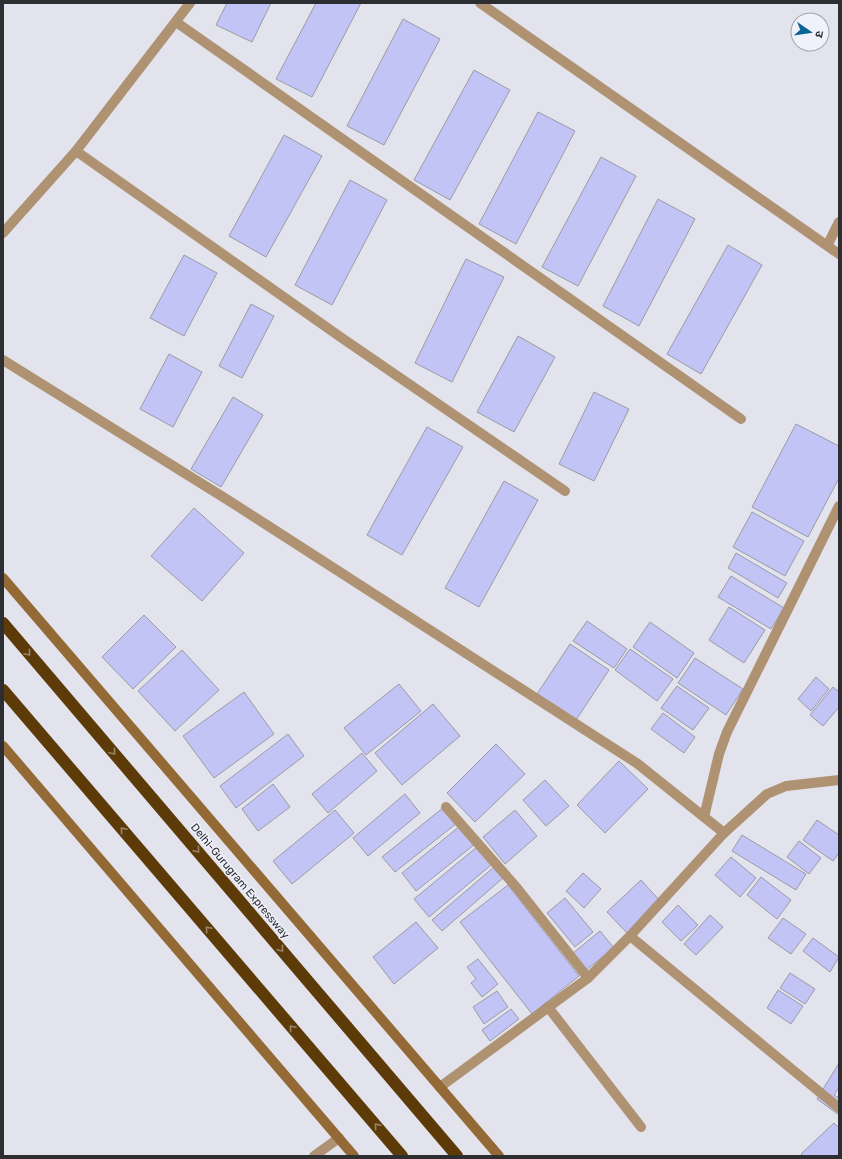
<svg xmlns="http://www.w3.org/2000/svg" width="842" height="1159" font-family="Rubik,'Noto Sans Devanagari',sans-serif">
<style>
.building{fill:#c1c4f5;stroke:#9a9ba4}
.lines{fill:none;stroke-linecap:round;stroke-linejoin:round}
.minor{stroke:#af9271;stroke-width:10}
.tertiary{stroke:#af9271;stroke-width:10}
.secondary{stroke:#936935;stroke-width:10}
.motorway{stroke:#5d3b08;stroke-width:12}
.oneway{stroke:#988469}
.labels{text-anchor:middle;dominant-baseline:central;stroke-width:3;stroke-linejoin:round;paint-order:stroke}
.street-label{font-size:11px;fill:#2d2e31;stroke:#f0f1fb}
</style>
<rect width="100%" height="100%" fill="#e3e3ed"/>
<g class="building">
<path d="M227,3H271L252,42L216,25Z"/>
<path d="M316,3H361L312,97L276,79Z"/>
<path d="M403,19L440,39L384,145L347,126Z"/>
<path d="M474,70L510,90L450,200L414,180Z"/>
<path d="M538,112L575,131L516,244L479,224Z"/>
<path d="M284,135L322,156L266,257L229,236Z"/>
<path d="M601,157L636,176L578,286L542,267Z"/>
<path d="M350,180L387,200L332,305L295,285Z"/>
<path d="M658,199L695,219L639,326L603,306Z"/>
<path d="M728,245L762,265L701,374L667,354Z"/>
<path d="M184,255L217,273L184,336L150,318Z"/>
<path d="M466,259L504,277L452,382L415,363Z"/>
<path d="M251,304L274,316L242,378L219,366Z"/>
<path d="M518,336L555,357L514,432L477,412Z"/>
<path d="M169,354L202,372L173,427L140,409Z"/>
<path d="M594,392L629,409L594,481L559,464Z"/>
<path d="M233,397L263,415L221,487L191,469Z"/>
<path d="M796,424L839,446V478L808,537L752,507Z"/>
<path d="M427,427L463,447L402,555L367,535Z"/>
<path d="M504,481L538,500L479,607L445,588Z"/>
<path d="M194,508L244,553L202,601L151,556Z"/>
<path d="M752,512L804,541L785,576L733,547Z"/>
<path d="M736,553L787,583L778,598L728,568Z"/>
<path d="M731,576L784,608L771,629L718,597Z"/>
<path d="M729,607L765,630L744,663L709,640Z"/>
<path d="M144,615L176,647L133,689L102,657Z"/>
<path d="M587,621L627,649L614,668L573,641Z"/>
<path d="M650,622L694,653L677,678L633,647Z"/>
<path d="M570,644L609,670L576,720L537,694Z"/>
<path d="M630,649L673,679L657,701L615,670Z"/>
<path d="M182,650L219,690L175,731L138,691Z"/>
<path d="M695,658L743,689L726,715L678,683Z"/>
<path d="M816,677L829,689L811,711L798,699Z"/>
<path d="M399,684L421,711L366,755L344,728Z"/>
<path d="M677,686L709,708L693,730L661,708Z"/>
<path d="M833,687L839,692V707L823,726L810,715Z"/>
<path d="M244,692L274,734L214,778L183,736Z"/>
<path d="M433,704L460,736L402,785L375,753Z"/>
<path d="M663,713L695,737L684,753L651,729Z"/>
<path d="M288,734L304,756L236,808L220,786Z"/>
<path d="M496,744L525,774L475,822L447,793Z"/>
<path d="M362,753L377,771L328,813L312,794Z"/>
<path d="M619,761L648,789L605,833L577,805Z"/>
<path d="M545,780L569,806L546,826L523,800Z"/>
<path d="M273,784L290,807L258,831L242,809Z"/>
<path d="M405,794L420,813L368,856L353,838Z"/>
<path d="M444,807L457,823L395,872L382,857Z"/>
<path d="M335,810L354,833L292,884L273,861Z"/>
<path d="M515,810L537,836L505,864L483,837Z"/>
<path d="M817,820L839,835V853L833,861L803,840Z"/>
<path d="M460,826L475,844L416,891L402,873Z"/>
<path d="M742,835L806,874L796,890L732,851Z"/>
<path d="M799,841L821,858L809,874L787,857Z"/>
<path d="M477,847L491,865L429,917L414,899Z"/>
<path d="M731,857L756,878L740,897L715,875Z"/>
<path d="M494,867L503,878L442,931L432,920Z"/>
<path d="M583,873L601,889L584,908L566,891Z"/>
<path d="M761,877L791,900L777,919L747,895Z"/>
<path d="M641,880L661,902L627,933L607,912Z"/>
<path d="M508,885L579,976L532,1014L460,922Z"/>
<path d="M565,898L593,932L575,947L547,913Z"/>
<path d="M678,905L698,925L681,941L662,922Z"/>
<path d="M710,915L723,927L696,955L684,944Z"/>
<path d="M783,918L806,934L791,954L768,938Z"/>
<path d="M416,922L438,948L394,984L373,957Z"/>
<path d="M600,931L614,948L586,970L573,953Z"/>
<path d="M813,938L839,957L830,972L803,951Z"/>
<path d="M478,959L498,984L482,997L471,983L476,979L467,967Z"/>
<path d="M790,973L815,989L805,1004L780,988Z"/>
<path d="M778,990L803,1006L791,1024L767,1008Z"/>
<path d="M497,991L508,1007L484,1024L473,1007Z"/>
<path d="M511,1009L519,1019L490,1041L482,1030Z"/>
<path d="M839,1063V1087L834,1095L839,1098V1115L817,1099Z"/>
<path d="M834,1123L839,1128V1156H803L801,1154Z"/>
</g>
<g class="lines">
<g class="minor">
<path d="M480,3L839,254"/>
<path d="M176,22L741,419"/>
<path d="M76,151L339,336L565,491"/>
<path d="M3,233L76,151L190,3"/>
<path d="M828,244L839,222"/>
<path d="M3,360L231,502L638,764L724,833"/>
<path d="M446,807L517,888L588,978"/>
<path d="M704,817L719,754L727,732L839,506"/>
<path d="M630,936L839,1108"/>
<path d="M548,1007L641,1127"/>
<path d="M440,1087L588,978L630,936L724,833L767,794L786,786L839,780"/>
</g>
<path class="tertiary" d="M314,1156L339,1138"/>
<g class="secondary">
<path d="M3,578L499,1156"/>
<path d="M3,746L354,1156"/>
</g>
<g class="motorway">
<path d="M3,623L457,1156"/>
<path d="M3,690L402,1156"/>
</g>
</g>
<defs><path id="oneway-chevron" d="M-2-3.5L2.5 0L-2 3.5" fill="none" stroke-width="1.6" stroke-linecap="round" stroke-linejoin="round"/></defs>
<g class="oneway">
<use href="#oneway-chevron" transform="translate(28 653) rotate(50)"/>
<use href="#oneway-chevron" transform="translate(113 752) rotate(50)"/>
<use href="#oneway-chevron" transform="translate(123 830) rotate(-131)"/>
<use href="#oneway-chevron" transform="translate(197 850) rotate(50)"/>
<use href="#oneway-chevron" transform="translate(208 929) rotate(-131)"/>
<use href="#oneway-chevron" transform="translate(281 949) rotate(50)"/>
<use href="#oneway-chevron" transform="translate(292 1028) rotate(-131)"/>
<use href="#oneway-chevron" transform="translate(377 1126) rotate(-131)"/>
</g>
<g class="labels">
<g class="street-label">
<text transform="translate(240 881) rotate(50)">Delhi-Gurugram Expressway</text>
</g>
</g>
<rect width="842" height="1159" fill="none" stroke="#2d2e31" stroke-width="8"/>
<g transform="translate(810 32) rotate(103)"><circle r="19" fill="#f0f1fb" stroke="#a2a3aa"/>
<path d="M0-3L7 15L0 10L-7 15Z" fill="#0a6494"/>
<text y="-6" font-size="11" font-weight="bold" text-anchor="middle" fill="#2d2e31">उ</text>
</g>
</svg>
